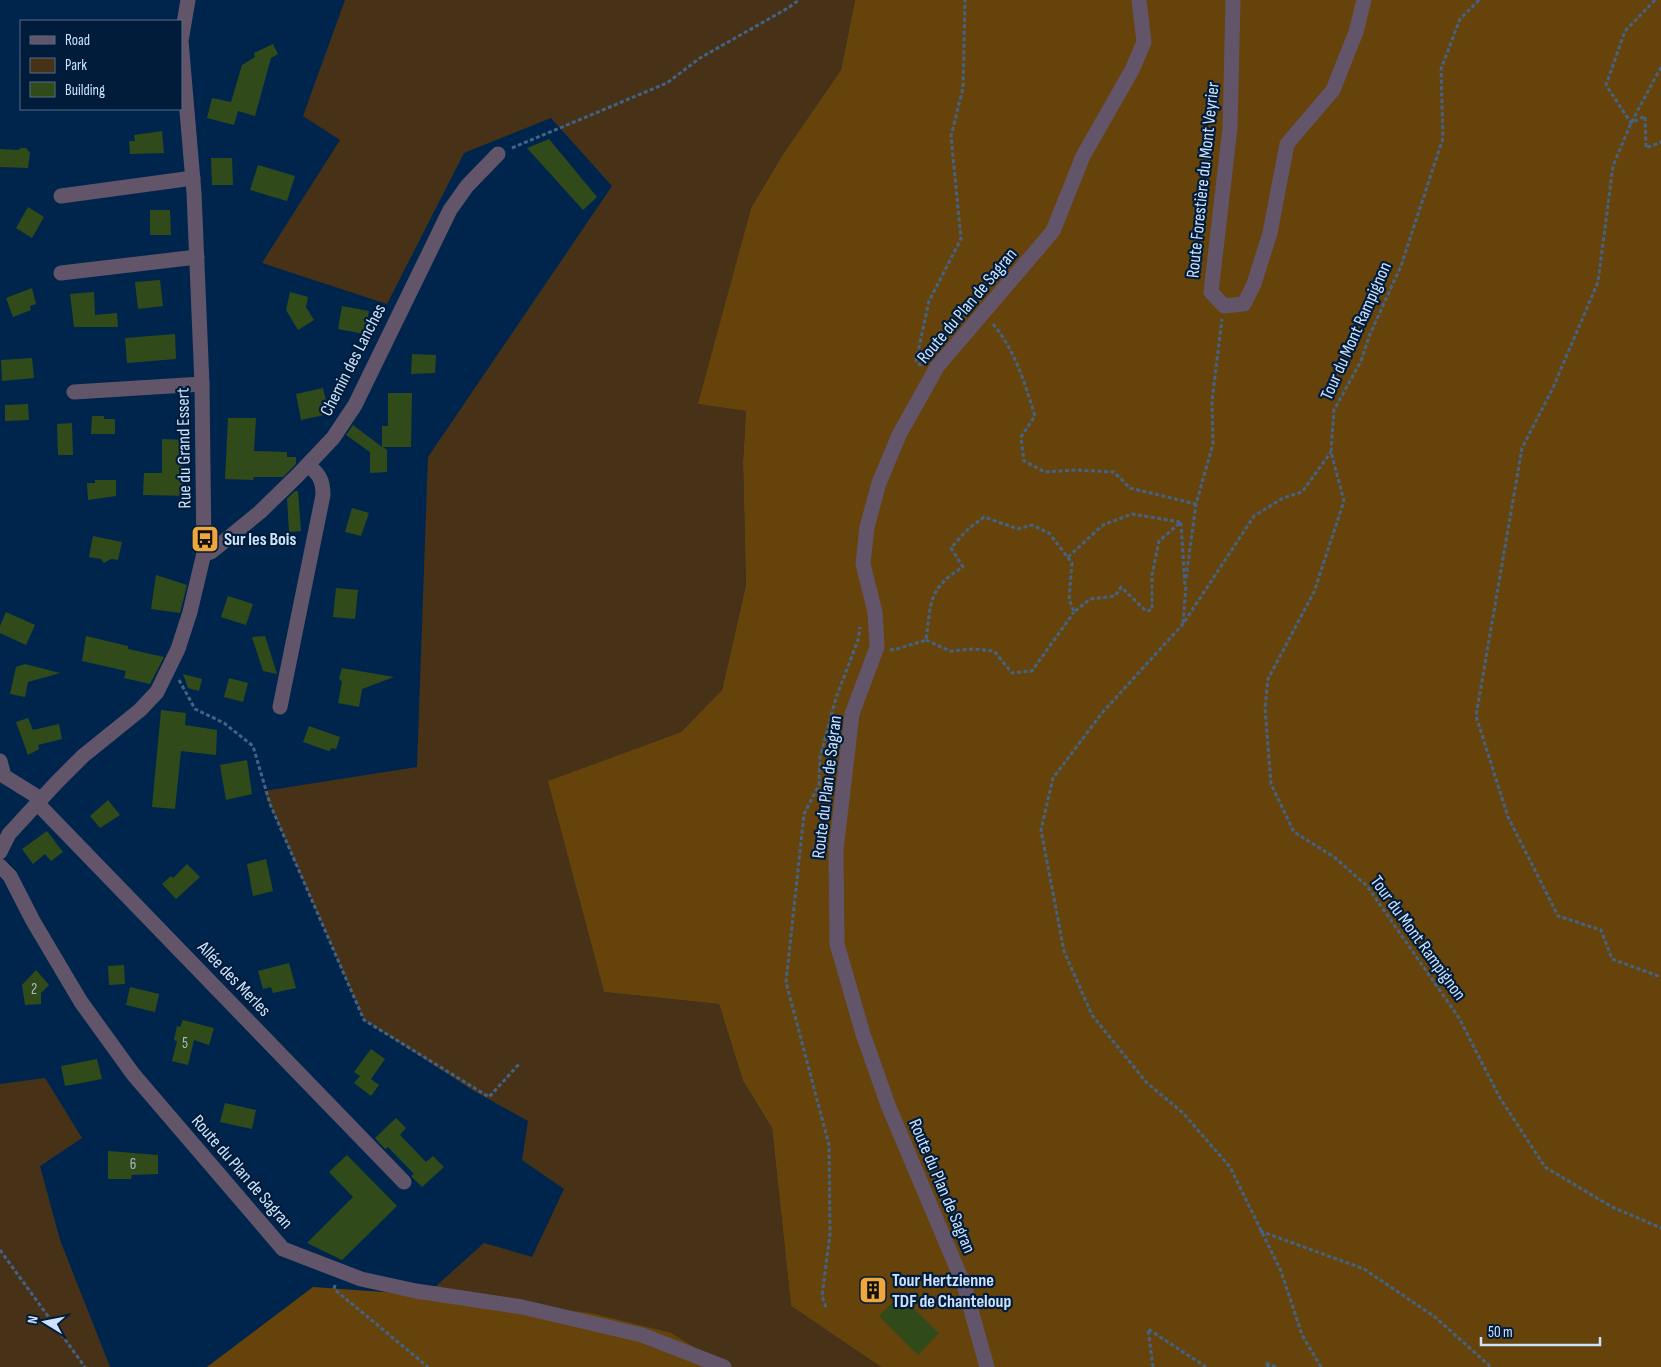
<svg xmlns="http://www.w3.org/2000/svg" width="1661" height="1367" font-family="'Sofia Sans Condensed',sans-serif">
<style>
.green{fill:#473217}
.forest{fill:#66430a}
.building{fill:#304b19}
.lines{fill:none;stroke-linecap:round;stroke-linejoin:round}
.path{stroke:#436386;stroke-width:3;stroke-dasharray:4 2.5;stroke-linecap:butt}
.minor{stroke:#62556a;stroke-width:15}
.labels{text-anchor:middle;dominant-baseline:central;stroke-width:4.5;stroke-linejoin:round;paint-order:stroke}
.number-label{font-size:15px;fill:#a6bdc4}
.street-label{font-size:18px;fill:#cde3fd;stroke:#001c3a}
.poi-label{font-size:18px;font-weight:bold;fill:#cde3fd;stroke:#001c3a;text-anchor:start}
</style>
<rect width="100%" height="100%" fill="#00254c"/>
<g class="green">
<path d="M345,0H855L841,70L783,154L751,208L699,404L746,411L743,462L746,585L722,690L681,732L549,781L604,992L719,1004L743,1081L772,1128L791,1306L881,1367H726L426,1295L484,1243L532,1257L564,1189L522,1160L528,1121L474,1091L364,1020L264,791L417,767L428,457L612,186L551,118L464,153L387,304L262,263L340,140L303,116Z"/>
<path d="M45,1078L82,1138L40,1166L60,1240L110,1367H0V1084Z"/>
</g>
<g class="forest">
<path d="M855,0H1661V1367H881L791,1306L772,1128L743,1081L719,1004L604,992L548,781L681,732L722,690L746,585L743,462L746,411L698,404L751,208L783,154L841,70Z"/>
<path d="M313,1287L426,1295L591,1313L671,1333L726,1367H207Z"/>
</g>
<g class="building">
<path d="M273,44L278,54L271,58L255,116L238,111L234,125L207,118L212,98L231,102L242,65L255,57L254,53Z"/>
<path d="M162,131L164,153L130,154L129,141H135L134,135Z"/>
<path d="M549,139L597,197L583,210L527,148Z"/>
<path d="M21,148H26L30,153L28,168L0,167V149L18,150Z"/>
<path d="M211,158H232L233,185H212Z"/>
<path d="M258,165L295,176L287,201L250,190Z"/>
<path d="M28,207L44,217L32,238L16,228Z"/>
<path d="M150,210H170L171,235H150Z"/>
<path d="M160,280L163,306L138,309L135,282Z"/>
<path d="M32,288L36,304L30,306L31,310L13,317L6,298Z"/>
<path d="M94,292L95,315L117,313L118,327H74L70,294Z"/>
<path d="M290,292L308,297L306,307L314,320L298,330L286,310Z"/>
<path d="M342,306L369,311L364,334L338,329Z"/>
<path d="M175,334L176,359L127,363L125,338Z"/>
<path d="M412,354L436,355L435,373L411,374Z"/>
<path d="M32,358L34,378L2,381L1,360Z"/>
<path d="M323,388L329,414L301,420L296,394Z"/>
<path d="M388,393H412L411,447H383L387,450V472L370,473V452L346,435L353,425L382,447V426H388Z"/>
<path d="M28,404L29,420L5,421V405Z"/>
<path d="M92,416H104V419H115V434H91Z"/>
<path d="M228,418H256L254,451L287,452V457H296V464L283,477H254L253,480L225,479Z"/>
<path d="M72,423L73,455H58L57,424Z"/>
<path d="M162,439L184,440V481H189V496L143,495L144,473H162Z"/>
<path d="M95,480H116V496L88,500L87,483H95Z"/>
<path d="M295,491H298L301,531L289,532L287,499Z"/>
<path d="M352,508L369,513L361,536L345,532Z"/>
<path d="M93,536L122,542L118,560L111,559L104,563L101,559L89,557Z"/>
<path d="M156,575L187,585L180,613L151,609Z"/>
<path d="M336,588L358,590L355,619L333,617Z"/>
<path d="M228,596L253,604L246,625L221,617Z"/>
<path d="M6,612L35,625L26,645L0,633V626Z"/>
<path d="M86,636L128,646V649L164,657L150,684L124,678L126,671L82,661Z"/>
<path d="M265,636L277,674L263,671L252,637Z"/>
<path d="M25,664L60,673L28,682L25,697L10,694L16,667Z"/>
<path d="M342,668L394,677L362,689L359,707L338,703L342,682L339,678Z"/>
<path d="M183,674L202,679L199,691L188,688Z"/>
<path d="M229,678L248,683L243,702L224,697Z"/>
<path d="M161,710L186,713L185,725L217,730L216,755L181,751L175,809L152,807Z"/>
<path d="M28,718L33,730L59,724L62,739L38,745L39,749L28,755L16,722Z"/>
<path d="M309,726L340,737L336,749L331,748L330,751L326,750L303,742Z"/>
<path d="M247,760L252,794L226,800L220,765Z"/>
<path d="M108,800L120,815L100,828L90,816Z"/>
<path d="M47,831L63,852L51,861L45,854L33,864L22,849Z"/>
<path d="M266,859L273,891L253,896L247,864Z"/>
<path d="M187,864L200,877L176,899L162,884L171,876L173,878Z"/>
<path d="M289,963L296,988L273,993L271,987L263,989L258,971Z"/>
<path d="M124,965L125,984L109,985L108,966Z"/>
<path d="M36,970L49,985L41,993V1004L25,1005L22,985Z"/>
<path d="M130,987L159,994L155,1012L126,1005Z"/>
<path d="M183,1020L214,1028L209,1045L194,1040L188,1065L172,1061L177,1041L174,1040L177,1026L180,1027Z"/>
<path d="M371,1049L385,1059L371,1079L379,1085L371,1096L354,1083L360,1076L354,1072Z"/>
<path d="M97,1059L102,1079L65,1086L61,1066Z"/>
<path d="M225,1103L256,1110L252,1129L220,1122Z"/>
<path d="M396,1118L406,1128L400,1135L426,1162L433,1156L444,1167L422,1187L411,1176L414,1174L388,1147L385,1149L375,1138Z"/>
<path d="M108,1151L158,1155V1174L132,1175L131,1179H108Z"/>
<path d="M347,1155L397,1206L342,1260L307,1243L353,1197L329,1172Z"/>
<path d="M876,1281L880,1285L884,1298L871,1297L866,1293V1284Z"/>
<path d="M900,1295L939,1333L918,1355L879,1316Z"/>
</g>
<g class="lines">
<g class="path">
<path d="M1479,0L1460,19L1441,69L1443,138L1401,266L1370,334L1361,361L1334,410L1331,452L1344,501L1314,592L1268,679L1265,708L1271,784L1294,832L1334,857L1367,886L1459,1018L1500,1098L1545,1167L1612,1207L1661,1228"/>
<path d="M1655,0L1625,31L1606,85L1631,123L1645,116L1646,148L1661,142"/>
<path d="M1661,67L1631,123L1613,166L1598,282L1552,390L1522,448L1476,716L1508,817L1558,916L1601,930L1612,959L1661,977"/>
<path d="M512,148L667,83L700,58L788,8L799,0"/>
<path d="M993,324C1015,350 1025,384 1035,416L1021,437L1024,461L1045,472L1076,470L1114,472L1130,488L1196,504"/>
<path d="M921,366L916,361L929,301L961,239L951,136L963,88L965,0"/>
<path d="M1068,557L1103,525L1132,514L1180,522"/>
<path d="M1186,578L1196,504L1213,444L1212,401L1222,319"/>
<path d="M1183,623L1186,585"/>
<path d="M926,640L950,651L973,649L994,651L1012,673L1032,671L1074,612"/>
<path d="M890,649L894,650L926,640C931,603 928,588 963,567L951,548L968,529L984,517L1018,529L1032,525L1049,533L1072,563L1069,599L1074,612L1090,599L1115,596L1121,587L1146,611L1152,610V575L1159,541L1181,522L1185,586"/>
<path d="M179,680L195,709L224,723L253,746L270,804L364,1020L489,1097L520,1063"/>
<path d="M1260,1231L1364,1269L1435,1317L1491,1367"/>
<path d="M0,1250L85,1367"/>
<path d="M335,1285L334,1289L428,1367"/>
<path d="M826,1307L822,1296L830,1234L829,1145L786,982L804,814L819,785L820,757L836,698L858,640L860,627"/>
<path d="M1153,1367L1148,1329L1206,1367"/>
<path d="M1269,1367L1265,1363L1277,1367"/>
<path d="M1321,1367L1302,1335L1281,1271L1230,1167L1183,1113L1146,1082L1092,1015L1064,951L1041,830L1053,778L1102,713L1183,624L1254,516L1283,498L1302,492L1331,452"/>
</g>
<g class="minor">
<path d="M1233,0L1230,128L1211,292L1224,306L1244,304L1254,284L1270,233L1287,144L1333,90L1356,32L1364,0"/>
<path d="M61,196L193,178"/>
<path d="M61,273L197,257"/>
<path d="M74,392L202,384"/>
<path d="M204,553L211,552L260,512L297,476L333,438L355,405L450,210L467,186L498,154"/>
<path d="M280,707L323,495C323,480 319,474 308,465"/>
<path d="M0,761L4,776L41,799"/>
<path d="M37,803L404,1182"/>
<path d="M0,852L9,834L56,783L83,756L140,710L157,692L178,649L190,612L204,553L202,384L194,193L181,41L188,0"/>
<path d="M0,866L10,876L33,921L81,1002L133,1074L283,1249L361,1279L416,1291L522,1307L642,1335L724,1367"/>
<path d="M987,1367L964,1285L888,1105L863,1034L837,944L836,850L852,714L877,647L875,612L863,564L867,527L879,483L899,435L937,367L1053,231L1083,156L1132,70L1144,42L1139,0"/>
</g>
</g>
<defs>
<symbol id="bus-square" viewBox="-11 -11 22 22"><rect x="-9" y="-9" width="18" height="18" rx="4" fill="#efa73d" stroke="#001c3a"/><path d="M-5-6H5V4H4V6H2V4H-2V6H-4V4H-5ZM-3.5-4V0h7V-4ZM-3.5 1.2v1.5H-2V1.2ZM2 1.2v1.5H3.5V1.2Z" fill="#111"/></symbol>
<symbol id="building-square" viewBox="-11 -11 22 22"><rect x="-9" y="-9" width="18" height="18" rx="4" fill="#efa73d" stroke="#001c3a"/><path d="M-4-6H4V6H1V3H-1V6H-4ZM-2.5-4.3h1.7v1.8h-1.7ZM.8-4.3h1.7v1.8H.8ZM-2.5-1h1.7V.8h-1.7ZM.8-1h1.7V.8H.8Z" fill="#111"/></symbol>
</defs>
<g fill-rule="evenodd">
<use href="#bus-square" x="189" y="523" width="32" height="32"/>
<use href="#building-square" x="857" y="1274" width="32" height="32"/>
</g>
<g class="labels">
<g class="number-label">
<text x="34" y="989">2</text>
<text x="185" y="1043">5</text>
<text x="133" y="1164">6</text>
</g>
<g class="street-label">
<text transform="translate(1203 180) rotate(-84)">Route Forestière du Mont Veyrier</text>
<text transform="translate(967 306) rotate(-50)">Route du Plan de Sagran</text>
<text transform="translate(1356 331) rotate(-66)">Tour du Mont Rampignon</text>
<text transform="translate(353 360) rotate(-63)">Chemin des Lanches</text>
<text transform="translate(184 448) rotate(-91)">Rue du Grand Essert</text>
<text transform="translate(827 787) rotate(-83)">Route du Plan de Sagran</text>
<text transform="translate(1418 938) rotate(54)">Tour du Mont Rampignon</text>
<text transform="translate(234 979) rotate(46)">Allée des Merles</text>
<text transform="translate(242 1172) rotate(49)">Route du Plan de Sagran</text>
<text transform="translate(942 1186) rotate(67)">Route du Plan de Sagran</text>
</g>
<g class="poi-label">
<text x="224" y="539">Sur les Bois</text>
<text x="892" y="1280">Tour Hertzienne<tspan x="892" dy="21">TDF de Chanteloup</tspan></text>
</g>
</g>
<rect x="20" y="20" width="162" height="90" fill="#001c3a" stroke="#526c88"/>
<rect x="30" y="36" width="25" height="8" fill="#62556a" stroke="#526c88"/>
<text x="65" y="45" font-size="15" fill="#cde3fd">Road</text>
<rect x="30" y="58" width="25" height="15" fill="#473217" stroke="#526c88"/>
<text x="65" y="70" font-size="15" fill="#cde3fd">Park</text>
<rect x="30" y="82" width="25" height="15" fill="#304b19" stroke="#526c88"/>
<text x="65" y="95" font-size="15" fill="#cde3fd">Building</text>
<g transform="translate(45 1322) rotate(280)" stroke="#001c3a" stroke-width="4" paint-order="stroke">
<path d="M0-4L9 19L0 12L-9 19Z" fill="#cde3fd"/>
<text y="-8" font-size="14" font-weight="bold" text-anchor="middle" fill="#cde3fd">N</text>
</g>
<path d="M1481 1337v8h119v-8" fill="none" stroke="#cde3fd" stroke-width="2.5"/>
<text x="1488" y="1337" font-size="15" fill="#cde3fd" stroke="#001c3a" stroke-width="4" paint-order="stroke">50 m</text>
</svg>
